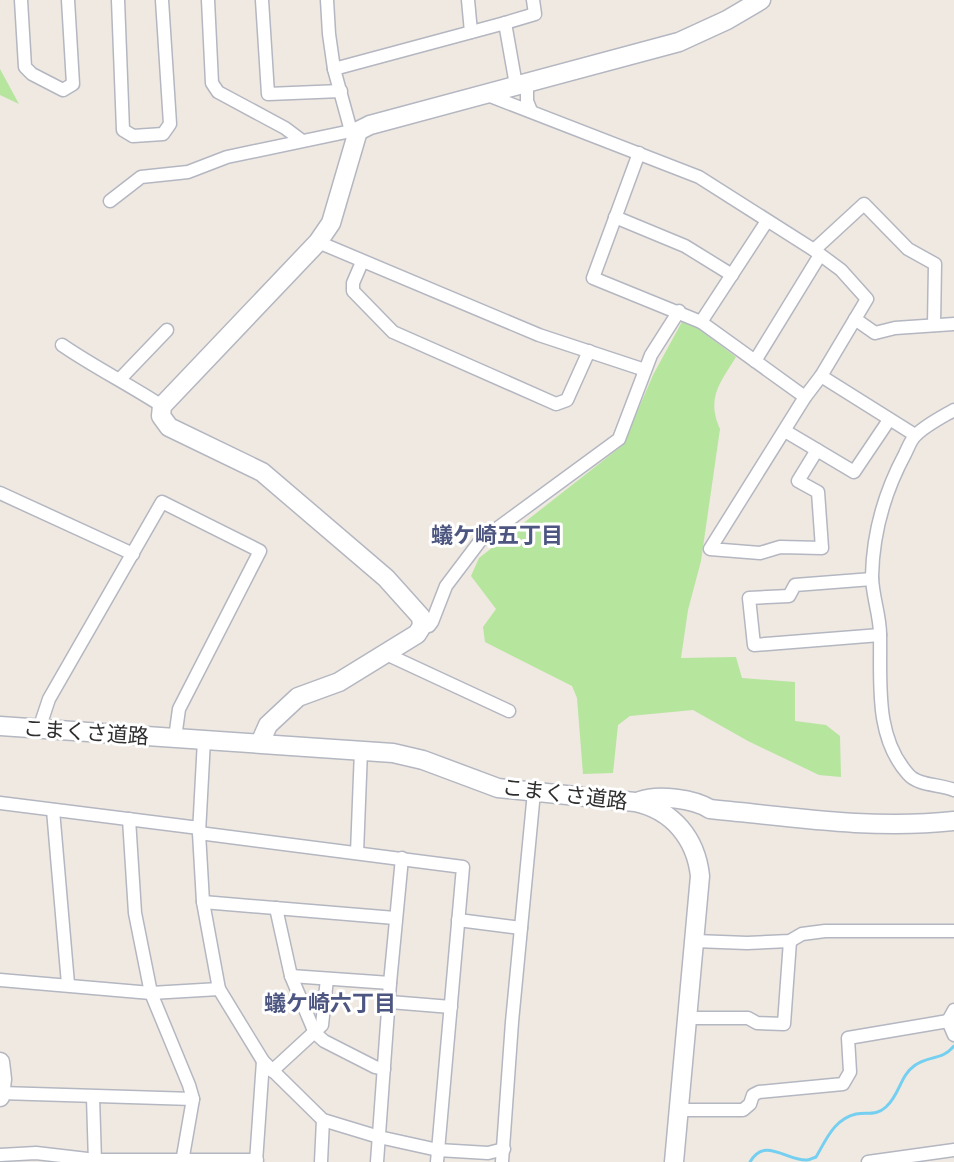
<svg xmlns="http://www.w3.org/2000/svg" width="954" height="1162" font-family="'Space Grotesk','Noto Sans JP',sans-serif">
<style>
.green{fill:#b6e59e}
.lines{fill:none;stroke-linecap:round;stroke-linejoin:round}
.stream{stroke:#75cff0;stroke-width:3}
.street-casing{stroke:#b4b7c1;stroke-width:15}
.secondary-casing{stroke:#b4b7c1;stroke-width:21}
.street{stroke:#fff;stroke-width:12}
.secondary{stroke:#fff;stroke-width:18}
.labels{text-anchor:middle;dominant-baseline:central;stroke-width:6;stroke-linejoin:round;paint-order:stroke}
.street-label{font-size:21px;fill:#2e2e2e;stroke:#fff}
.neighbourhood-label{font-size:22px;font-weight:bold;fill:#4d5680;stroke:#fff}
</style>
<rect width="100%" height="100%" fill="#efe9e1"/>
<g class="green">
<path d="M0,69L19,104L0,95Z"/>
<path d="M684,318L736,357C720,383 706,398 720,429L701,561L688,610L681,658L736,657L742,678L795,682V721L826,725L840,736L841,777L819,775L748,741L693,710L630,716L618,725L613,773L583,774L577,698L572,686L485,642L483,627L496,609L471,576L479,558L623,445L653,375Z"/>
</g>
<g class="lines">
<path class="stream" d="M750,1162C765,1136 786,1161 807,1160C810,1160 813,1158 816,1157C826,1140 834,1119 856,1114C868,1112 876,1116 886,1107C900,1094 900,1076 914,1066C928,1055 942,1061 954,1046"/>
<defs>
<g id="street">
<path d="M21,0L25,67L32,74L63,90L73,84L68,0"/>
<path d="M118,0L123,130L133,136L163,134L170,124L162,0"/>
<path d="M208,0L212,83L218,92L285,128L301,140"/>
<path d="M262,0L268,94L341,91"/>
<path d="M327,0L329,34L334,69L351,131"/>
<path d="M468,0L471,32"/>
<path d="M505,23L535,14L533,0"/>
<path d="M334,69L505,23L516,85"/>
<path d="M527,82V101L531,111"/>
<path d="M485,94L699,177L814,250L841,270L867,299L821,376L805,397L710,549L760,553L780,547L822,548L818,492L798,481L817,450L854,472L889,420"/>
<path d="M639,153L593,278L701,322L805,397"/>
<path d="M110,201L141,177L188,172L227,157L351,131L357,134"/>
<path d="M615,217L685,246L732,275"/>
<path d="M318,242L539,335L645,370"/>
<path d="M814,250L864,204L908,249L935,264L934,325"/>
<path d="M362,262L353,283V291L393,332L556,404L567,400L589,351"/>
<path d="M855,319L875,333L895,328L954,324"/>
<path d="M701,322L767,221"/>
<path d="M62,345C94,367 130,385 162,406"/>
<path d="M755,361L820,255"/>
<path d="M821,376L915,435"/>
<path d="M120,379L167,330"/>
<path d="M954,410C942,417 926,425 916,435C911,439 908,448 905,454C884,493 873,532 872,576C872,595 880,615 880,634C881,681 874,736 908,774C918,786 940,784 954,790"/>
<path d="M785,431L817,450"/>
<path d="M0,493L133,554"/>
<path d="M872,579L795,585L789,596L749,598L754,645L880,635"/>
<path d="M422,626H429L432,622L446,586L480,541L619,439L651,355L679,311"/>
<path d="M384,653L509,711"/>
<path d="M42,720L49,699L162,502L260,551L179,709L175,738"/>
<path d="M204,740L199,833L203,902L219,989L263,1061L323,1120L379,1137L438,1150L488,1153L504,1149"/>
<path d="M0,803L199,828"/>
<path d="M53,810L68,984"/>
<path d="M129,819L135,913L151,993L189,1085L193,1099L182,1162"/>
<path d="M199,833L463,867L437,1162"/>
<path d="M357,853L361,750"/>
<path d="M203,902L395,918"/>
<path d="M276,908L291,976L315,1033L324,1041L375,1067L384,1069"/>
<path d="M458,920L521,928"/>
<path d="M695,941L747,943L790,941L802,934L825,931H954"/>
<path d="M291,976L390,983"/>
<path d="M0,980L151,993L219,989"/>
<path d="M390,1002L451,1007"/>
<path d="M954,1010L948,1021L954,1035"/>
<path d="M687,1018H748L757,1023L784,1024L790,941"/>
<path d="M272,1071L322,1025L327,979"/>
<path d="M1,1093L193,1099"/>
<path d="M93,1097L95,1162"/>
<path d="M678,1110H743L750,1104L753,1095L759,1092L843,1084L850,1072L848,1038L948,1021"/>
<path d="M0,1155L36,1153L96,1160H257"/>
<path d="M256,1162L263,1061"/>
<path d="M321,1162L323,1120"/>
<path d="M377,1162L390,983L402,858"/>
<path d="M502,1162L512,1022L534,792"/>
<path d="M868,1162L954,1150"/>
</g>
<g id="secondary">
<path d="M0,726L393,753L423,760L498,788L635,802C673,810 696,839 700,876L674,1162"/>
<path d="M260,743L268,725L298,697L339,682L417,634L422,626L421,617L386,578L262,472L169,427L161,416L162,406L318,242L331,223L358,131L370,125L679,42L727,20L761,0"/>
<path d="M640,801C658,794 694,799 710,809C792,817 872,830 954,821"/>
<path d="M0,1062L2,1079L0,1097"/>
</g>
</defs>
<use href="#street" class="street-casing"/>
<use href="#secondary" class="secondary-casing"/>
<use href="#street" class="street"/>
<use href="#secondary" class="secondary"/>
</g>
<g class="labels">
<g class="street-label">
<text transform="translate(86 732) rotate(4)">こまくさ道路</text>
<text transform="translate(565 794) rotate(7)">こまくさ道路</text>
</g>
<g class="neighbourhood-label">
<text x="497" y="535">蟻ケ崎五丁目</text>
<text x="330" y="1003">蟻ケ崎六丁目</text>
</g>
</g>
</svg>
